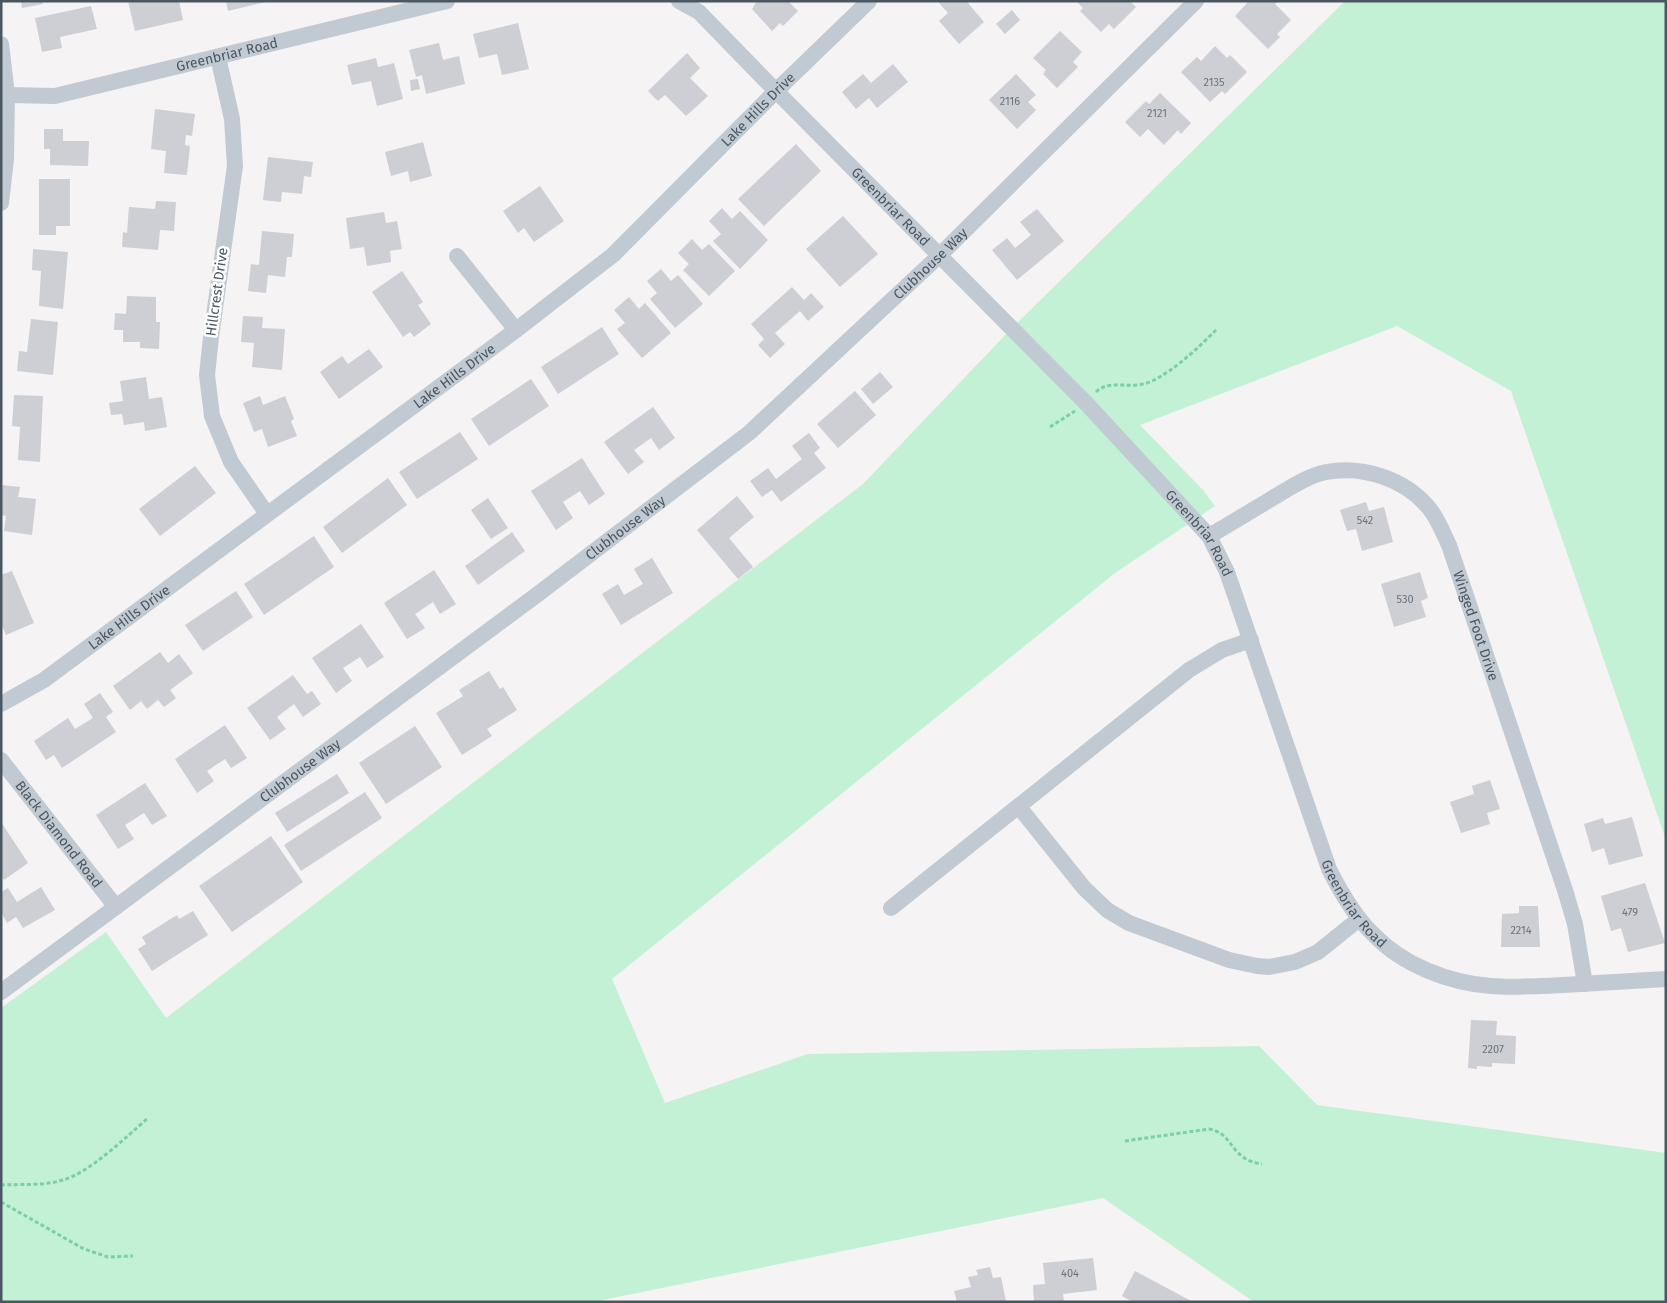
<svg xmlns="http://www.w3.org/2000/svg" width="1667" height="1303" font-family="'Fira Sans',sans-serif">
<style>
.green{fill:#c3f1d5}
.building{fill:#cdcfd5}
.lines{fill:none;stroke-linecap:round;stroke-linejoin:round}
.path{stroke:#7ad0a6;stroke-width:3;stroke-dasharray:4 2.5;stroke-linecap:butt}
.minor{stroke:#c1cad2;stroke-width:16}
.labels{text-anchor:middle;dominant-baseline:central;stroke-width:5;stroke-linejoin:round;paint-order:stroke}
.number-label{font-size:11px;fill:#6b747e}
.street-label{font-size:14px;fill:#4a5661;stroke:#fff}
</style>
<rect width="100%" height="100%" fill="#f5f3f3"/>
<path class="green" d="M1345,1H1664L1666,7V840L1511,391L1397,326L1140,425L1203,490L1215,506L1115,573L612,979L665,1103L808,1054L1259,1046L1317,1105L1666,1153V1302H1254L1103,1198L593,1302H1V1008L106,932L166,1018L863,484L1011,329Z"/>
<g class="building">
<path d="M21,1H42L43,4L22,8Z"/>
<path d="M128,1H179L183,20L135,31Z"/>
<path d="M226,1H266V2L228,11Z"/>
<path d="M757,1H788L798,11L783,26L780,23L772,31L752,9Z"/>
<path d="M941,1H969L968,3L984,22L959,44L939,21L948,13L939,3Z"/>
<path d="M1076,1H1130L1136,7L1114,29L1109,24L1101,32L1080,11L1083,8Z"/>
<path d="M1249,1H1278L1275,4L1291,20L1277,34L1280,37L1268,49L1235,16Z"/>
<path d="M91,6L97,29L60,37L62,48L42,52L35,18Z"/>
<path d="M1012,10L1020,20L1005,34L996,24Z"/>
<path d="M518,23L529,69L502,75L497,54L479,58L473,34Z"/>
<path d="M1060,31L1082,52L1073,62L1078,67L1057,88L1043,74L1046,70L1033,58Z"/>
<path d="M439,43L443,60L459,56L465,84L426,94L422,75L416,77L409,50Z"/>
<path d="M1215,46L1227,58L1230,55L1247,72L1225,94L1222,91L1210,102L1181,72L1197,57L1201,61Z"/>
<path d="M687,53L700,68L690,78L708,96L686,116L665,95L658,101L648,91Z"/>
<path d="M376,58L378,67L394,63L403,99L377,106L371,81L352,85L347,65Z"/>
<path d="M893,64L908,82L877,108L869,98L856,109L842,92L863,74L871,83Z"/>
<path d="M1016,74L1036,95L1028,102L1036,110L1017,129L989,100Z"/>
<path d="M418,79L420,89L411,91L410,80Z"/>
<path d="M1160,93L1191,123L1181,134L1178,130L1164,145L1148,129L1140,137L1125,122L1146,101L1149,104Z"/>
<path d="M155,109L195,114L192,136L186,135L185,145L190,146L187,175L164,173L166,151L151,149Z"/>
<path d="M44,129H63V141H89L88,166L50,165V149H44Z"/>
<path d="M423,142L432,176L410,182L408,171L391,176L385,152Z"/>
<path d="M796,144L821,171L764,226L738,199Z"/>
<path d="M268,157L313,162L311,177L304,176L302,194L282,192L281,202L263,200Z"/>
<path d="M39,179H70V226H56V235H39Z"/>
<path d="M540,186L564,221L534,242L524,228L518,233L503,211Z"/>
<path d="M156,201L176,202L174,231L160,230L158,250L122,247L123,232L127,233L129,207L155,209Z"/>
<path d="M722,208L732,219L740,211L768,240L740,269L713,241L721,234L709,221Z"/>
<path d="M1037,209L1064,241L1017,280L992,250L1007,238L1015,248L1031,235L1020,222Z"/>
<path d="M384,212L386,223L397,221L402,249L390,251L391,262L367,266L364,247L350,249L346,218Z"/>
<path d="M843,216L878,254L840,287L806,249Z"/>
<path d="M262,231L294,234L292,257H287L285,277L268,275L266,293L248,291L251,264L259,265Z"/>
<path d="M692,239L702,250L709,244L735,271L709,296L683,270L689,264L678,253Z"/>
<path d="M33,249L68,252L63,309L39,306L41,271L32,270Z"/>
<path d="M661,269L671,281L678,275L703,304L675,328L650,299L657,293L647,281Z"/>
<path d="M402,271L423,302L418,305L431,324L414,337L410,332L403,337L372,292Z"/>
<path d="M792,287L804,300L811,293L824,307L808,321L800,311L775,333L785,344L770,358L758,345L764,339L751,324Z"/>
<path d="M127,296L156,297V322H160L159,349L140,348V342H123V330H114L115,313L126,314Z"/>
<path d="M629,297L639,309L645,303L671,333L642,358L617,329L625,323L614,310Z"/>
<path d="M243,316L263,317L262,328L285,329L282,370L252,367L254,343L241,342Z"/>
<path d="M31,319L58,322L53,375L17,371L19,351L27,352Z"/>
<path d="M602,327L619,354L558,394L541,367Z"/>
<path d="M369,349L383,367L339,399L320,372L342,356L348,364Z"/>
<path d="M880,372L893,387L873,404L861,389Z"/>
<path d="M146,377L149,399L162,397L167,427L145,431L144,422L124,425L122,414L111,415L109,403L123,401L120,381Z"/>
<path d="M531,379L549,406L489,446L471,419Z"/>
<path d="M855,391L876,415L838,448L817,424Z"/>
<path d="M14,395L43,396L40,462L18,460L20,427L12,426Z"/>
<path d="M260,396L263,405L285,396L294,419L291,421L297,436L268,447L262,429L254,432L243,403Z"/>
<path d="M653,407L675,438L659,450L651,438L634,450L644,462L628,474L604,442Z"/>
<path d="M460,432L478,459L417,499L399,472Z"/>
<path d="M809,433L820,448L814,453L826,468L781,502L772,490L762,497L750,481L768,468L776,479L802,459L792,446Z"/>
<path d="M582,458L605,494L589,505L580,491L563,502L573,518L556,530L531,491Z"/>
<path d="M195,466L216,493L160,536L139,509Z"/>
<path d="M388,478L407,505L342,553L323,527Z"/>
<path d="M1,485L20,487L18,497L36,499L32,535L4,531L6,516L1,515Z"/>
<path d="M737,496L754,517L729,538L753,567L738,579L697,530Z"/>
<path d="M488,498L508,528L491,539L471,510Z"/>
<path d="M1366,502L1369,511L1384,507L1393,542L1362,551L1356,529L1347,531L1340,510Z"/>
<path d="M512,532L525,551L478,585L465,566Z"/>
<path d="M314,536L334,567L264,615L244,584Z"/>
<path d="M652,558L673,593L621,625L602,594L618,584L624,595L643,584L634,569Z"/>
<path d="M434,570L456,604L440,614L433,602L415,614L425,628L407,639L384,603Z"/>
<path d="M12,571L34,623L6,635L1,623V575Z"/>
<path d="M1420,572L1428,598L1421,601L1426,617L1394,627L1381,584Z"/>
<path d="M236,591L253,617L203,651L185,625Z"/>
<path d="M361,624L384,657L367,668L360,657L343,668L352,681L336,693L312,658Z"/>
<path d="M160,652L168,663L179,654L193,673L170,690L176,698L164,707L158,700L147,709L141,701L130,710L113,686Z"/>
<path d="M489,671L500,689L503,687L517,710L487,729L492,736L462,755L436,713L463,696L459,690Z"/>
<path d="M293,675L307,694L312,691L321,704L303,717L294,704L277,717L286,729L270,740L247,708Z"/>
<path d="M100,693L113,712L106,717L116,732L62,768L54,755L46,760L34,741L68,718L75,729L93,718L84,704Z"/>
<path d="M225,725L247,758L231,768L225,759L207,771L214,781L197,793L175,759Z"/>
<path d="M415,726L442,767L386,804L359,763Z"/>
<path d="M337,774L349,793L287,832L275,813Z"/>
<path d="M1490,780L1500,809L1487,813L1490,824L1461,833L1450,802L1474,794L1472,786Z"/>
<path d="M145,783L167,816L152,825L144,813L125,825L134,839L118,849L96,815Z"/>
<path d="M365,792L382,818L301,871L284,845Z"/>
<path d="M1632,817L1643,856L1609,865L1604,848L1592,852L1584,824L1603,818L1605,824Z"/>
<path d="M1,822L28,863L4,880L1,876Z"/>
<path d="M271,836L303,882L232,932L199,886Z"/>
<path d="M1645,883L1665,943L1628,952L1621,928L1611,931L1601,896Z"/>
<path d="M41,887L55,910L23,928L16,917L7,923L1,912V892L8,888L17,902Z"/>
<path d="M1519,906H1538L1540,947H1501L1502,914L1519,913Z"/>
<path d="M193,911L208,935L152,971L138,949L146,944L142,937L177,915L179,919Z"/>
<path d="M1471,1020L1497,1021L1496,1035L1516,1036L1515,1064L1492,1063V1067L1477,1066V1069L1468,1068Z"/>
<path d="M1093,1258L1097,1290L1063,1294L1064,1301L1034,1302L1033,1285L1045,1284L1043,1263Z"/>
<path d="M990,1267L993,1278L1001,1277L1006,1301L957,1302L954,1291L971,1287L968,1277L978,1275L976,1270Z"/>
<path d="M1135,1271L1193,1302H1133L1122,1296Z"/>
</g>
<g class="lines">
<g class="path">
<path d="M1096,392C1110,378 1131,391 1152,381C1175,370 1198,348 1216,330"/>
<path d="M1050,427L1075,411"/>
<path d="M1125,1141L1209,1129C1229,1133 1229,1147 1243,1157C1248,1161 1255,1163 1262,1164"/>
<path d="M1,1185C21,1184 44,1186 63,1180C89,1173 126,1137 147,1119"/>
<path d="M1,1202L84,1249L108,1257L133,1256"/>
</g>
<g class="minor">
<path id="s1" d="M679,1L699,12L776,91L1085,402L1209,536L1227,572L1329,869C1341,893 1355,917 1374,935C1403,965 1449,983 1491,986C1515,988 1539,986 1563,985C1597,983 1631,981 1666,979"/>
<path d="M1,44L7,95L6,159L1,203"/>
<path d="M218,57L232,119L235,166L211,337L207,375L212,416L231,462L267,514"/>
<path id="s2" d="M7,95L55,96L447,1"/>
<path d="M457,256L516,330"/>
<path id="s3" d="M1209,536C1230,524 1251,511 1271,499C1288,489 1307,476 1326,472C1363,465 1405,479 1429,508C1438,519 1443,533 1449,545L1565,890L1575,924L1585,984"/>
<path id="s4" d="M1,704L44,680L516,330L613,255L776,91L869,1"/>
<path id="s5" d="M1,760L116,907"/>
<path d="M1019,807L1084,888L1107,910L1129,923L1229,960L1257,966L1269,967L1295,962L1318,952L1359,919"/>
<path d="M891,908L1189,670L1222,650L1251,640"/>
<path id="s6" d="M1,992L542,591L749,433L939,256L1196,1"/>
</g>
</g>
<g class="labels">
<g class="number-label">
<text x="1214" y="82">2135</text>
<text x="1010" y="101">2116</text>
<text x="1157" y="113">2121</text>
<text x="1365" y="520">542</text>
<text x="1405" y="599">530</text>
<text x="1630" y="912">479</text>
<text x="1521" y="930">2214</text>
<text x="1493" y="1049">2207</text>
<text x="1070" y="1273">404</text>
</g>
<g class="street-label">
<text stroke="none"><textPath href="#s2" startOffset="225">Greenbriar Road</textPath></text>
<text stroke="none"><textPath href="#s4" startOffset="965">Lake Hills Drive</textPath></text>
<text stroke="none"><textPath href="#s1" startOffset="296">Greenbriar Road</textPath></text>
<text stroke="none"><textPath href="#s6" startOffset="1182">Clubhouse Way</textPath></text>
<text transform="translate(217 292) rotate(-82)">Hillcrest Drive</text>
<text stroke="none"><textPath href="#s4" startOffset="560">Lake Hills Drive</textPath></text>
<text stroke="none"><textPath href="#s6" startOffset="778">Clubhouse Way</textPath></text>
<text stroke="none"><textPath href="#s1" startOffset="746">Greenbriar Road</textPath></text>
<text stroke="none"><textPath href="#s4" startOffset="155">Lake Hills Drive</textPath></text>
<text stroke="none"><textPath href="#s3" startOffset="375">Winged Foot Drive</textPath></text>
<text stroke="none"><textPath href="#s6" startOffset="372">Clubhouse Way</textPath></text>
<text stroke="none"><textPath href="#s5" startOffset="94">Black Diamond Road</textPath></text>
<text stroke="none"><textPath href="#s1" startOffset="1151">Greenbriar Road</textPath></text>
</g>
</g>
<rect width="1667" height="1303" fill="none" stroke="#4a5661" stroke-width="5"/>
</svg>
